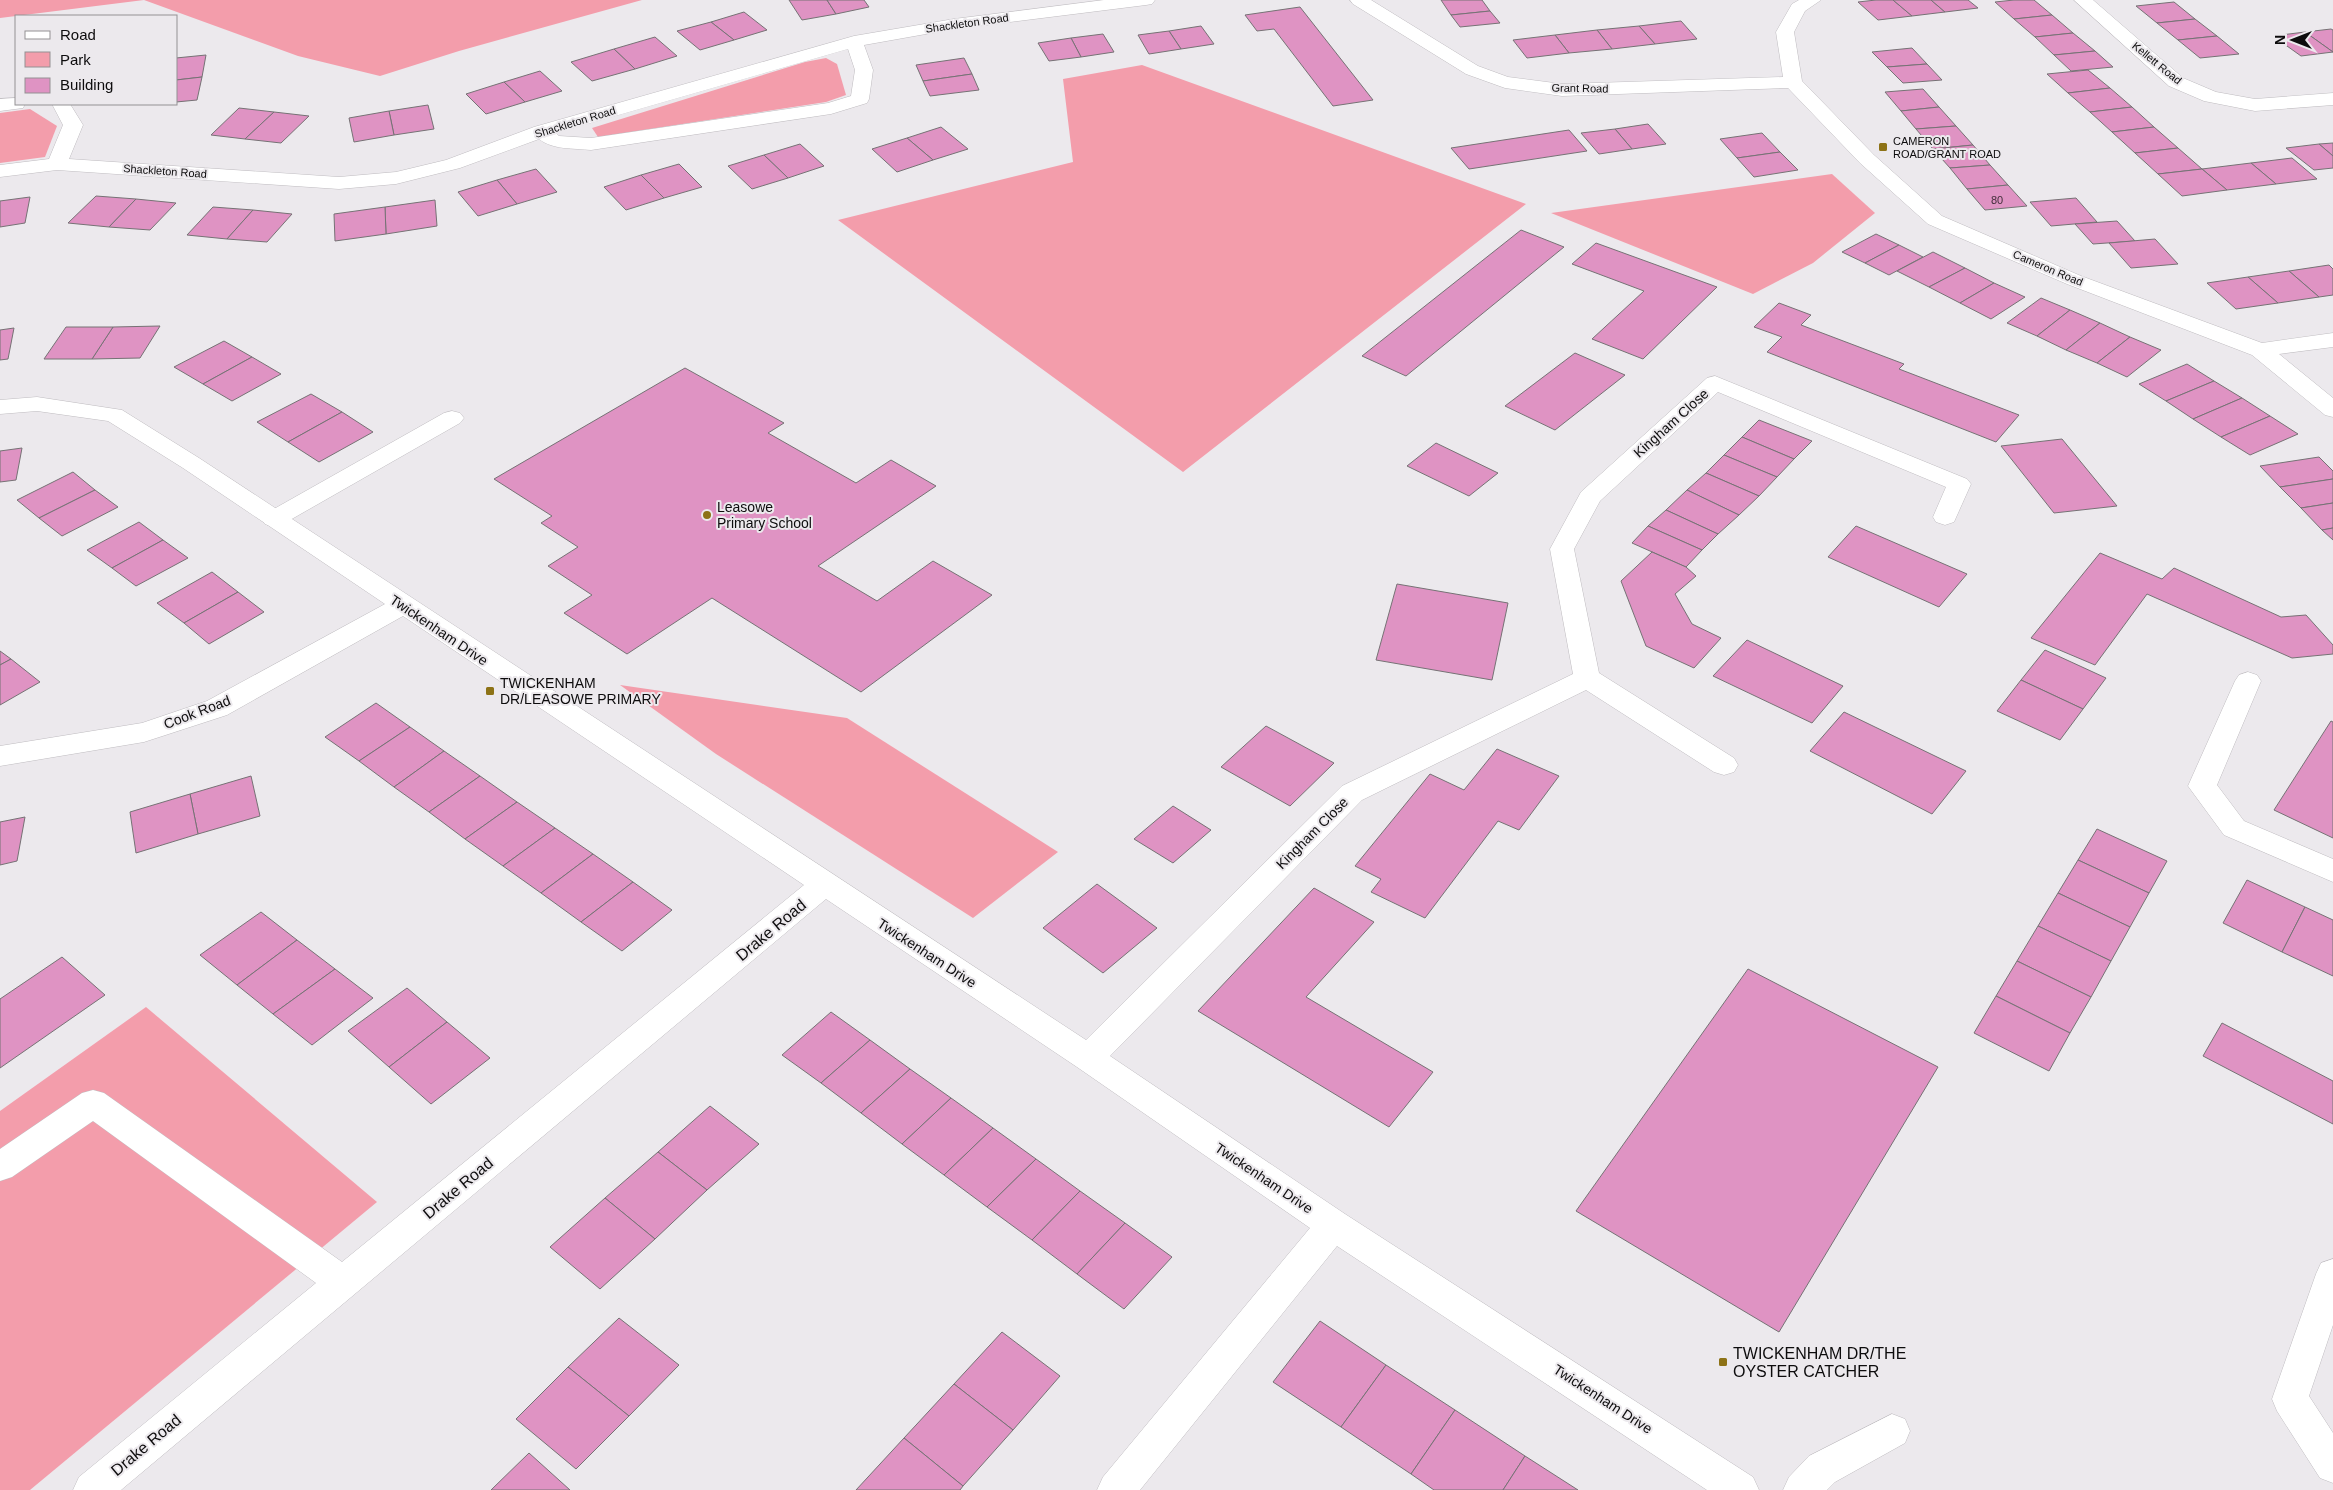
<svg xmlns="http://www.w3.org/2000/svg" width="2333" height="1490" font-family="Helvetica,sans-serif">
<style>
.green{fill:#f39dab}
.building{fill:#df93c3;stroke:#767275}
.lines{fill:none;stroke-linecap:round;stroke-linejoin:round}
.service-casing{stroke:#bfbcc0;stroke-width:1}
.minor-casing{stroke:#bfbcc0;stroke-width:1}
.service{fill:#fff;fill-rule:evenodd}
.minor{fill:#fff;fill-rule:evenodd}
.poi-dot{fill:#8d7216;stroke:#ece9ed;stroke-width:2}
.labels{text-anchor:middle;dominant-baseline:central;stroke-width:4;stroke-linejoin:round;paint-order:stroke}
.far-street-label{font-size:11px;fill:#0d0c0d;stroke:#ece9ed}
.far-poi-label{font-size:11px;fill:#0d0c0d;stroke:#ece9ed;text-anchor:start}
.number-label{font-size:11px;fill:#422e3a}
.street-label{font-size:14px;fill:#0d0c0d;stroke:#ece9ed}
.poi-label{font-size:14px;fill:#0d0c0d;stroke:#ece9ed;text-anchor:start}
.near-street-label{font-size:16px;fill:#0d0c0d;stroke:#ece9ed}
.near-poi-label{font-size:16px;fill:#0d0c0d;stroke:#ece9ed;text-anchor:start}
</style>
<rect width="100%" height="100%" fill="#ece9ed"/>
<g class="green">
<path d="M0,0H642L459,51L380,76L298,56L144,0L0,18Z"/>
<path d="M826,58L837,64L846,95L826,102L598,137L592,128L805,62Z"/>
<path d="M1142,65L1526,204L1183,472L838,220L1073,162L1063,79Z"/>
<path d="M30,109L57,126L45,157L0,163V113Z"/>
<path d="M1832,174L1875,213L1813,263L1753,294L1551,213Z"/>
<path d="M620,685L847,718L1058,852L973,918L716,754Z"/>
<path d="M146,1007L377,1202L30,1490H0V1111Z"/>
</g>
<g class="building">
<path d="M789,0H827L836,14L802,20Z"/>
<path d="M827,0H864L869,7L836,14Z"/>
<path d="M1441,0H1482L1490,11L1451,15Z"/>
<path d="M1876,0H1893L1912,16L1878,20L1858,2Z"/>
<path d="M1893,0H1931L1945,12L1912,16Z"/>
<path d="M1931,0H1968L1978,8L1945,12Z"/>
<path d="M2014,0H2034L2052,15L2014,19L1995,2Z"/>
<path d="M2174,2L2195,19L2157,23L2136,6Z"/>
<path d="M1300,7L1373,100L1333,106L1274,29L1257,31L1245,15Z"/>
<path d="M1490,11L1500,23L1460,27L1451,15Z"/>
<path d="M744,12L767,30L734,40L711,22Z"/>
<path d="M2052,15L2073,33L2035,37L2014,19Z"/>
<path d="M2195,19L2217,36L2178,40L2157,23Z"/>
<path d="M1681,21L1697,39L1655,44L1639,26Z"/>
<path d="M711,22L734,40L700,50L677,31Z"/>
<path d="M1201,26L1214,44L1181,49L1169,31Z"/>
<path d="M1639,26L1655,44L1612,49L1597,30Z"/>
<path d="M2331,29L2333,30V52L2305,32Z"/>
<path d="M1597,30L1612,49L1569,53L1555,35Z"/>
<path d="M1169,31L1181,49L1149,54L1138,35Z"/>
<path d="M2305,32L2333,52L2301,56L2273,36Z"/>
<path d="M2073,33L2095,51L2054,55L2035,37Z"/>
<path d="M1103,34L1114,52L1081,57L1071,38Z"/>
<path d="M1555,35L1569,53L1527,58L1513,40Z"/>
<path d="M2217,36L2239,54L2200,58L2178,40Z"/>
<path d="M655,37L677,56L635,69L614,49Z"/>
<path d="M1071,38L1081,57L1049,61L1038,43Z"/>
<path d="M1912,48L1927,64L1887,67L1872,52Z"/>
<path d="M614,49L635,69L592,81L571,62Z"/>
<path d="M2095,51L2113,67L2071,71L2054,55Z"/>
<path d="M206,55L202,77L176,80V58Z"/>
<path d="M964,58L972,74L923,81L916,65Z"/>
<path d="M1927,64L1942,80L1903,83L1887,67Z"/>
<path d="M2088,70L2110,88L2068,93L2047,74Z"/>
<path d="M540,71L562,91L525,102L504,82Z"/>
<path d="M972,74L979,90L930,96L923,81Z"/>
<path d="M202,77L197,100L176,102V80Z"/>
<path d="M504,82L525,102L486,114L466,94Z"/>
<path d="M2110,88L2132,107L2090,112L2068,93Z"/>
<path d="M1923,89L1939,107L1901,111L1885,92Z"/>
<path d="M428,105L434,129L394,135L389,111Z"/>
<path d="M1939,107L1956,126L1916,129L1901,111Z"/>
<path d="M2132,107L2154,127L2112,132L2090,112Z"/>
<path d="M239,108L274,112L245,139L211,135Z"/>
<path d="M389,111L394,135L354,142L349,118Z"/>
<path d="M274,112L309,116L281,143L245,139Z"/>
<path d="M1648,124L1666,144L1632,149L1615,129Z"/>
<path d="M1956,126L1973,145L1933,149L1916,129Z"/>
<path d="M941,127L968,149L933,160L907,138Z"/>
<path d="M2154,127L2178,148L2135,153L2112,132Z"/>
<path d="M1615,129L1632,149L1599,154L1581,133Z"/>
<path d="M1569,130L1587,151L1469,169L1451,148Z"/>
<path d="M1762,133L1780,152L1737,158L1720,139Z"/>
<path d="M907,138L933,160L897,172L872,149Z"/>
<path d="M2333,143V156L2319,144Z"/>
<path d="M800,144L824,166L788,178L764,155Z"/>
<path d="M2319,144L2333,156V168L2314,170L2286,148Z"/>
<path d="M1973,145L1990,165L1950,168L1933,149Z"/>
<path d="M2178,148L2202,169L2158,174L2135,153Z"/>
<path d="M1780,152L1798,170L1754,177L1737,158Z"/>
<path d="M764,155L788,178L752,189L728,166Z"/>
<path d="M2292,158L2317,179L2276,184L2251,163Z"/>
<path d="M2251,163L2276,184L2227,190L2202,169Z"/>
<path d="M679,164L702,187L664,198L641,175Z"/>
<path d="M1990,165L2008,185L1967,189L1950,168Z"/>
<path d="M536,169L557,192L517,204L497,180Z"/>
<path d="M2202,169L2227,190L2182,196L2158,174Z"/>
<path d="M641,175L664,198L626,210L604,187Z"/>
<path d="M497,180L517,204L478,216L458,192Z"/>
<path d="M2008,185L2027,206L1985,210L1967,189Z"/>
<path d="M96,196L136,199L109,227L68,223Z"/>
<path d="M30,197L25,223L0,227V201Z"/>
<path d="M2076,198L2097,222L2051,226L2030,202Z"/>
<path d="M136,199L176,203L150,230L109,227Z"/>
<path d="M435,200L437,226L386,234L385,207Z"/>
<path d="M213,207L253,210L227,239L187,235Z"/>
<path d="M385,207L386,234L335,241L334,214Z"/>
<path d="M253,210L292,214L267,242L227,239Z"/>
<path d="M2117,221L2135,241L2093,244L2075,224Z"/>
<path d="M1521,230L1564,247L1406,376L1362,356Z"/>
<path d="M1876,234L1899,245L1865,263L1842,252Z"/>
<path d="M2155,239L2178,264L2131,268L2109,243Z"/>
<path d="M1596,243L1717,287L1643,359L1592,339L1644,291L1572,264Z"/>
<path d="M1899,245L1923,257L1889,275L1865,263Z"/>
<path d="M1933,252L1965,268L1929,287L1897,271Z"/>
<path d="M2329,265L2333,269V295L2319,297L2289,271Z"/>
<path d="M1965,268L1994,283L1960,303L1929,287Z"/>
<path d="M2289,271L2319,297L2278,303L2248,277Z"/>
<path d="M2248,277L2278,303L2236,309L2207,283Z"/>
<path d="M1994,283L2025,297L1991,319L1960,303Z"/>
<path d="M2041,298L2070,310L2037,336L2007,323Z"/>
<path d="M1779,303L1811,315L1801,325L1904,364L1899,369L2019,415L1996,442L1767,352L1782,337L1754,327Z"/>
<path d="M2070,310L2100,323L2066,350L2037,336Z"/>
<path d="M2100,323L2130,337L2097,363L2066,350Z"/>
<path d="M160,326L140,358L92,359L113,327Z"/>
<path d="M66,327H113L92,359H44Z"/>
<path d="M14,328L8,359L0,360V330Z"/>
<path d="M2130,337L2161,350L2127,377L2097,363Z"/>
<path d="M224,341L252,357L203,384L174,367Z"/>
<path d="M1575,353L1625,375L1555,430L1505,406Z"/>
<path d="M252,357L281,374L232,401L203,384Z"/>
<path d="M2187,364L2214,381L2166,401L2139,384Z"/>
<path d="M685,368L784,423L768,433L856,483L891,460L936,486L818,566L877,601L933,561L992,595L861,692L712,598L627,654L564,613L592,595L548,566L578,547L541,523L552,516L494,479Z"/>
<path d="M2214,381L2242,398L2193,419L2166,401Z"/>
<path d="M311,394L342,412L288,442L257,422Z"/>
<path d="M2242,398L2270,416L2221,437L2193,419Z"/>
<path d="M342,412L373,432L319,462L288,442Z"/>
<path d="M2270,416L2298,434L2250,455L2221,437Z"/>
<path d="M1759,420L1812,441L1794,459L1742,437Z"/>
<path d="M1742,437L1794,459L1777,477L1724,455Z"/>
<path d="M2062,439L2117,506L2054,513L2001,446Z"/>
<path d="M1436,443L1498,473L1469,496L1407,466Z"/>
<path d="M22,448L16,480L0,482V451Z"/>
<path d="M1724,455L1777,477L1759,496L1706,473Z"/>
<path d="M2319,457L2333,471V479L2280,487L2260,466Z"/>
<path d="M73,472L95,490L39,518L17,500Z"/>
<path d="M1706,473L1759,496L1739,515L1687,490Z"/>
<path d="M2333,479V503L2301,508L2280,487Z"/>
<path d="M95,490L118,507L62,536L39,518Z"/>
<path d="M1687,490L1739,515L1718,534L1666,510Z"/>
<path d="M2333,503V528L2322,530L2301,508Z"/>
<path d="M1666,510L1718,534L1702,550L1648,526Z"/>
<path d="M139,522L163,540L112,568L87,550Z"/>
<path d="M1648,526L1702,550L1686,567L1632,543Z"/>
<path d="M1856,526L1967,574L1939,607L1828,557Z"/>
<path d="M2333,528V540L2322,530Z"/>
<path d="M163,540L188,558L136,586L112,568Z"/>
<path d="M1652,552L1686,567L1696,576L1675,594L1692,624L1721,638L1694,668L1646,646L1621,581Z"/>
<path d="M2100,553L2162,579L2174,568L2281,617L2306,615L2333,645V654L2292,658L2147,594L2095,665L2031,638Z"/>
<path d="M212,572L238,592L184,623L157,603Z"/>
<path d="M1397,584L1508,603L1492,680L1376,660Z"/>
<path d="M238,592L264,612L209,644L184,623Z"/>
<path d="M1747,640L1843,686L1812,723L1713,676Z"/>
<path d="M2045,650L2106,678L2083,709L2021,680Z"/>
<path d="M0,651L11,659L0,665Z"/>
<path d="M11,659L40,682L0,705V665Z"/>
<path d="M2021,680L2083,709L2060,740L1997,711Z"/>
<path d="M376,703L410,727L359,761L325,737Z"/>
<path d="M1844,712L1966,771L1932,814L1810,751Z"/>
<path d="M2331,721L2333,722V838L2274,810Z"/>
<path d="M1266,726L1334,763L1290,806L1221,767Z"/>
<path d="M410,727L444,751L394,787L359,761Z"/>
<path d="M1497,749L1559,776L1519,830L1498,821L1425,918L1371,892L1381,879L1355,866L1430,774L1464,790Z"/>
<path d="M444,751L480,776L429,812L394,787Z"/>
<path d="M251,776L260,816L198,834L190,794Z"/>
<path d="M480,776L517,802L465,839L429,812Z"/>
<path d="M190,794L198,834L136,853L130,812Z"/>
<path d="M517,802L555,828L503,866L465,839Z"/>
<path d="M1173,806L1211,830L1173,863L1134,839Z"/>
<path d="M25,817L17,861L0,865V822Z"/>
<path d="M555,828L593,854L541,893L503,866Z"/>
<path d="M2097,829L2167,861L2149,893L2078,860Z"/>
<path d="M593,854L633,882L581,922L541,893Z"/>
<path d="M2078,860L2149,893L2130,927L2058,893Z"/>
<path d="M2247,880L2305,907L2282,952L2223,923Z"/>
<path d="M633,882L672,910L622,951L581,922Z"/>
<path d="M1097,884L1157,928L1103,973L1043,928Z"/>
<path d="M1314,888L1374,922L1306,997L1433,1072L1389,1127L1198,1011Z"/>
<path d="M2058,893L2130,927L2111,961L2038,926Z"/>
<path d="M2305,907L2333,920V976L2282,952Z"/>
<path d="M261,912L297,940L237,985L200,955Z"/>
<path d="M2038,926L2111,961L2091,997L2017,961Z"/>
<path d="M297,940L335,969L273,1014L237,985Z"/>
<path d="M62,957L105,995L0,1068V999Z"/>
<path d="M2017,961L2091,997L2070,1033L1996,996Z"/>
<path d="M335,969L373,998L312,1045L273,1014Z"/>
<path d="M1748,969L1938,1067L1779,1332L1576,1211Z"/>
<path d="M407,988L447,1022L389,1067L348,1031Z"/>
<path d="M1996,996L2070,1033L2049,1071L1974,1033Z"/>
<path d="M831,1012L870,1040L821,1083L782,1055Z"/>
<path d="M447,1022L490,1058L431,1104L389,1067Z"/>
<path d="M2222,1023L2333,1081V1124L2203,1056Z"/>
<path d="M870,1040L910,1069L861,1113L821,1083Z"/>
<path d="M910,1069L951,1098L902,1144L861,1113Z"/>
<path d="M951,1098L993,1128L944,1175L902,1144Z"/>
<path d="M710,1106L759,1144L707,1190L658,1152Z"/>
<path d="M993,1128L1036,1159L987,1207L944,1175Z"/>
<path d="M658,1152L707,1190L655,1239L605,1198Z"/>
<path d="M1036,1159L1080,1191L1032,1240L987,1207Z"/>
<path d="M1080,1191L1125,1223L1077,1274L1032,1240Z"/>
<path d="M605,1198L655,1239L600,1289L550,1247Z"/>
<path d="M1125,1223L1172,1257L1124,1309L1077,1274Z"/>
<path d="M619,1318L679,1365L629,1416L568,1367Z"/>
<path d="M1320,1321L1386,1365L1341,1427L1273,1382Z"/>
<path d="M1002,1332L1060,1376L1013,1430L954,1384Z"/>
<path d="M1386,1365L1455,1410L1411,1474L1341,1427Z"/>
<path d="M568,1367L629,1416L576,1469L516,1419Z"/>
<path d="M954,1384L1013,1430L963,1486L904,1438Z"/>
<path d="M1455,1410L1525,1456L1503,1490H1434L1411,1474Z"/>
<path d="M904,1438L963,1486L960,1490H856Z"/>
<path d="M529,1453L570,1490H491Z"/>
<path d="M1525,1456L1578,1490H1503Z"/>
</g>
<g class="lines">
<defs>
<g id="service">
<path d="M452,411L460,413L464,418L460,423L283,524L274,527L265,524L262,519L265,514L444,413Z"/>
<path d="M1892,1414L1905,1419L1910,1431L1905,1443L1835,1482L1827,1490H1783L1789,1477L1809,1456Z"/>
</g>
<g id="minor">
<path d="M1104,0H1155L1152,4L1146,5L954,29L864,45L873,70L869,99L867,103L831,114L591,150C573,148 553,150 539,139L460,168L396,184L339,189L57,170L0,177V165L49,159L63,125L52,104H70L83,125L69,159L339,177L396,172L446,160L534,127L854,36L954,19ZM848,49L855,70L851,96L828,103L591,138L559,136L556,133Z"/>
<path d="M1350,0H1371L1478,66L1508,77L1562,84L1783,77L1776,32L1792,4L1799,0H1821L1805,11L1794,32L1802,81L1874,155L1942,216L2081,276L2262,343L2333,333V347L2279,354L2333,398V417L2325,415L2252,355L2067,284L1928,224L1860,163L1788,88L1562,96L1505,88L1466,74L1353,4Z"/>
<path d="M2074,0H2093L2183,78L2216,92L2255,99L2333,93V105L2255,111L2204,101L2169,86Z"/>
<path d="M16,98V104H25L23,108L0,111V99Z"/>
<path d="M1715,376L1967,479L1971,484L1954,522L1945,525L1936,522L1933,517L1946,487L1718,392L1600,501L1574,549L1599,673L1734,758L1738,765L1734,772L1724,775L1714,772L1586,690L1362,800L1110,1056L1345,1214L1753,1477L1759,1490H1707L1337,1246L1140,1490H1097L1103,1477L1310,1228L1077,1067L826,899L121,1490H73L79,1477L316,1283L93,1121L12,1177L0,1181V1149L82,1093L93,1090L104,1093L342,1262L804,885L403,616L227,715L144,742L0,766V746L142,723L207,701L385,604L183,468L108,421L37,411L0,414V400L37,397L122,410L199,458L1086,1040L1342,786L1573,674L1550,549L1581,492L1707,378Z"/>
<path d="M2248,672L2257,675L2261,681L2217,785L2244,821L2333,859V882L2224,835L2188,786L2235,681L2239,675Z"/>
<path d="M2333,1259V1325L2309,1396L2333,1433V1483L2320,1478L2277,1411L2272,1399L2316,1274L2321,1263Z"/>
</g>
</defs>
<use href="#service" class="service-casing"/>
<use href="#minor" class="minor-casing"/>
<use href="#service" class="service"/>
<use href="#minor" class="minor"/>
</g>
<g class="poi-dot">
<rect x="1878" y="142" width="10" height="10" rx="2.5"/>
<circle cx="707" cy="515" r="5"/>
<rect x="485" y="686" width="10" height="10" rx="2.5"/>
<rect x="1718" y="1357" width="10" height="10" rx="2.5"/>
</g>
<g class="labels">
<g class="far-street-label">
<text transform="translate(967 23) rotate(-8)">Shackleton Road</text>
<text transform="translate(2157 63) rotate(39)">Kellett Road</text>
<text transform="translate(1580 88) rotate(1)">Grant Road</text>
<text transform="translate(575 122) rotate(-17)">Shackleton Road</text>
<text transform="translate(165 171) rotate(4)">Shackleton Road</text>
<text transform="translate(2048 268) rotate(23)">Cameron Road</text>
</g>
<g class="far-poi-label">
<text x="1893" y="141">CAMERON<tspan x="1893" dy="13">ROAD/GRANT ROAD</tspan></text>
</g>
<g class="number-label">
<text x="1997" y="200">80</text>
</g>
<g class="street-label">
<text transform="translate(1671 423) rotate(-42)">Kingham Close</text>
<text transform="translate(439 630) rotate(34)">Twickenham Drive</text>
<text transform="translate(197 712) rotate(-21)">Cook Road</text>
<text transform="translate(1312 833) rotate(-45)">Kingham Close</text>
<text transform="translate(927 953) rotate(33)">Twickenham Drive</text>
<text transform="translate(1264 1178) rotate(34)">Twickenham Drive</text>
<text transform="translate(1603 1399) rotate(33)">Twickenham Drive</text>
</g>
<g class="poi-label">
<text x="717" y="507">Leasowe<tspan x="717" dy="16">Primary School</tspan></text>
<text x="500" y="683">TWICKENHAM<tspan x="500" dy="16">DR/LEASOWE PRIMARY</tspan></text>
</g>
<g class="near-street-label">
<text transform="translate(771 930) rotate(-40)">Drake Road</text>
<text transform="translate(458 1188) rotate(-40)">Drake Road</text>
<text transform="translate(146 1445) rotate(-40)">Drake Road</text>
</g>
<g class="near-poi-label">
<text x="1733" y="1353">TWICKENHAM DR/THE<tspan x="1733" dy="18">OYSTER CATCHER</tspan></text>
</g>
</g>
<rect x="15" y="15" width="162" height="90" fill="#ece9ed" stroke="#939193"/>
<rect x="25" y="31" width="25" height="8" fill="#ffffff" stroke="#939193"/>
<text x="60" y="40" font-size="15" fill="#0d0c0d">Road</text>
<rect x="25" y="52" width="25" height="15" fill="#f39dab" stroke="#939193"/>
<text x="60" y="65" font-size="15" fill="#0d0c0d">Park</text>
<rect x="25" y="78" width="25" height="15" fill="#df93c3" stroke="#939193"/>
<text x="60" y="90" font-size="15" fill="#0d0c0d">Building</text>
<g transform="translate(2293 40) rotate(270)" stroke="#ece9ed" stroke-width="4" paint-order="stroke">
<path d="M0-4L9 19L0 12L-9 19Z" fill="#0d0c0d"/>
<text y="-8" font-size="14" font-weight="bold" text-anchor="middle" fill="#0d0c0d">N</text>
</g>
</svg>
